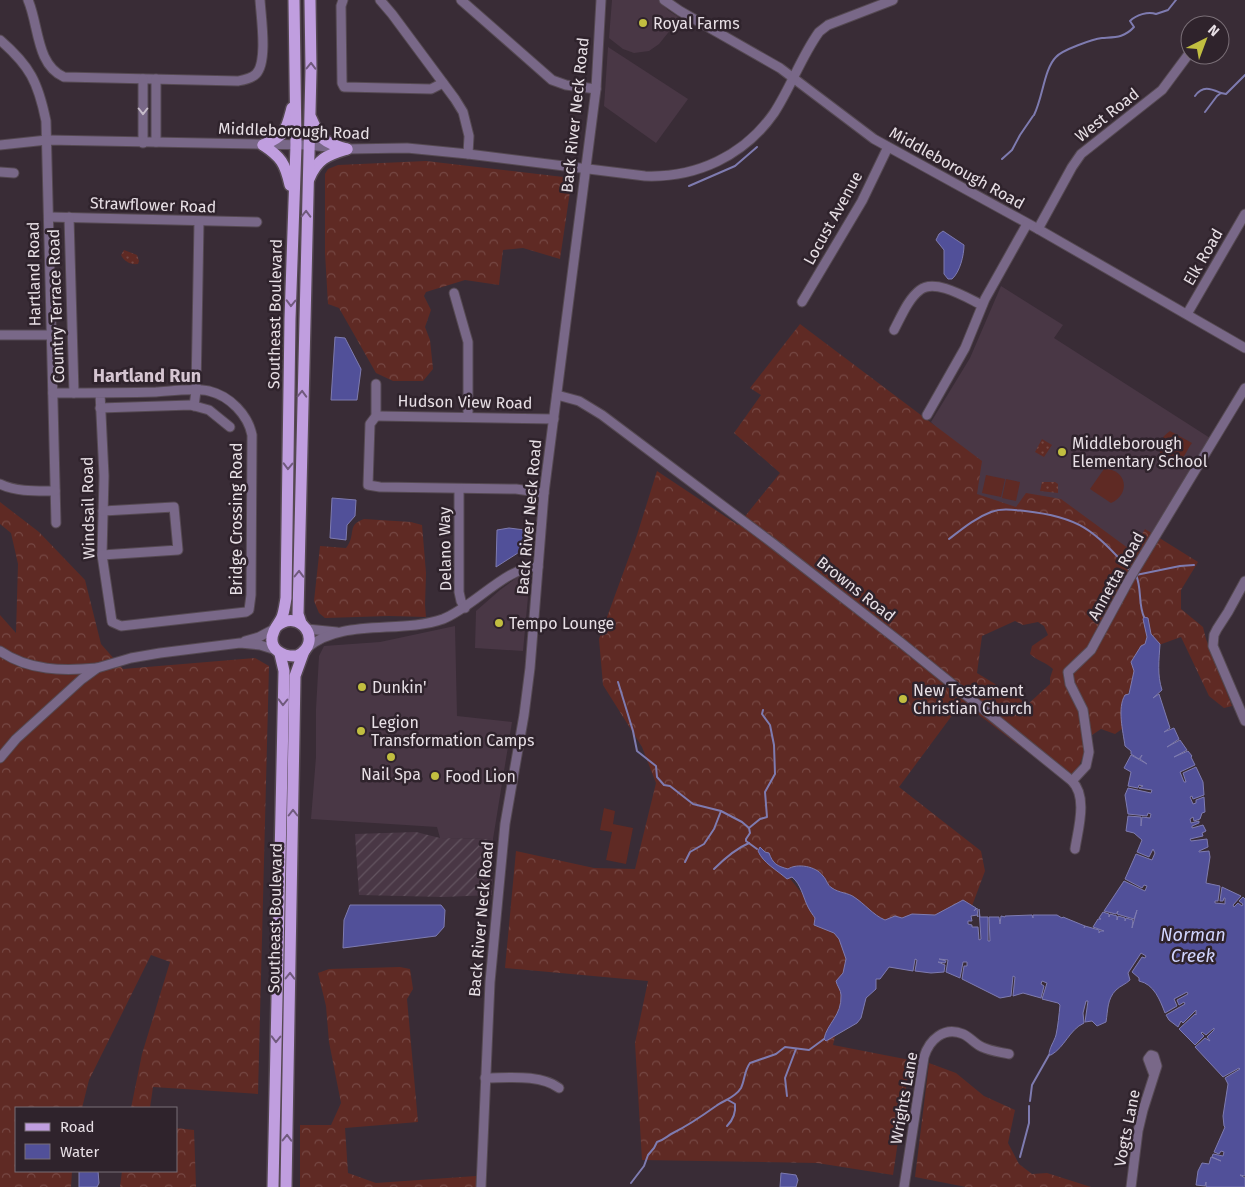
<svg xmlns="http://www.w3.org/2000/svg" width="1245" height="1187" font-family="'Fira Sans',sans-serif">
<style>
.built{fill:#493745}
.industrial{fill:url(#industrial-furrows)}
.forest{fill:url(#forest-crowns);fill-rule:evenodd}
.park{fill:url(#park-dots)}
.pitch{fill:#5f2a24}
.water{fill:#515099;stroke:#7e7bb0}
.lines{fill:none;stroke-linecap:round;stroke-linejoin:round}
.stream{stroke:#7e7bb0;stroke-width:2}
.minor-casing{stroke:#554952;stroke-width:11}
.major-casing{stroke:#554952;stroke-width:14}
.minor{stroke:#796888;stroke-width:9}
.major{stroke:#c09edf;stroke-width:11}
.oneway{stroke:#705a7d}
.oneway2{stroke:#c6bbc9}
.poi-dot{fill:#c1be40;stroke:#2f232c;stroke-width:2}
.labels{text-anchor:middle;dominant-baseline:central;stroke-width:5;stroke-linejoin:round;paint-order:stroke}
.poi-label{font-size:16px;fill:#e7dfe5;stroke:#2f232c;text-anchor:start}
.street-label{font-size:16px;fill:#e7dfe5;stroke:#2f232c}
.neighbourhood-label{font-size:18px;font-weight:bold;fill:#d5c5d1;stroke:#2f232c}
.water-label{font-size:18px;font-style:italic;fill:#d0d4fe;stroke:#2f232c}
</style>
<defs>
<pattern id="industrial-furrows" width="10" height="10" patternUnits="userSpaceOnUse" patternTransform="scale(1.25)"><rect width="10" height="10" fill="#493745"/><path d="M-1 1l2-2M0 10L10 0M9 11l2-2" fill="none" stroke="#635460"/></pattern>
<pattern id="forest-crowns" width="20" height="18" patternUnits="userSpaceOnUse" patternTransform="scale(1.25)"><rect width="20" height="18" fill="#5f2a24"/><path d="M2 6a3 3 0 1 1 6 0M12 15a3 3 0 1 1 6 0" fill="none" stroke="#764844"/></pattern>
<pattern id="park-dots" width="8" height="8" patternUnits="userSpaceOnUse" patternTransform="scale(1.25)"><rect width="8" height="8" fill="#5f2a24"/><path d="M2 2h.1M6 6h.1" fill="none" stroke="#764844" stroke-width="1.8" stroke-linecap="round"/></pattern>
</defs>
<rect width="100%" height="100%" fill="#392c36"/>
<g class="built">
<path d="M612,0H658L669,11L680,18L659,44L649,51L634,53L623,49L609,38Z"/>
<path d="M608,47L688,99L656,143L604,106Z"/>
<path d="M1001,286L1063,325L1054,338L1210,438L1132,567L914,466L937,428L931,422L970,358Z"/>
<path d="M530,575L523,651L475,648L476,611L500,590L519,576Z"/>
<path d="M455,626L457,716L512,722L493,839L440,838L437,827L311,819L316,757V709L319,656L324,646L380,642Z"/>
</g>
<path class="industrial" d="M416,832L440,838L493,839L492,895L443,897L359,895L355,834Z"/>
<g class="forest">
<path d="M426,161L572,178L560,259L523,248L503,250L499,285L465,280L426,292L424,296L431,310L425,327L430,340L433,369L423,381H393L376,373L339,308L328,304L325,253V174L328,169L338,165Z"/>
<path d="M800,324L982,461L977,494L1016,507L1026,493L1061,499L1132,551L1145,529L1198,562L1181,590V609L1203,627L1206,639L1232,706L1224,708L1209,696L1181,637L1145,650L1125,701V716L1122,729L1115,734L1101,729L1092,735L1071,785L962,702L899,787L981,851L985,871L972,906L936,917L880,922L783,870L809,902L846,935L849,969L838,1025L833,1045L910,1060L893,1175L817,1163L642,1160L635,1043L648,981L505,968L516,851L594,868L635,869L656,783L642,747L603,685L599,639L637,535L657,471L738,525L780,473L734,433L761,395L750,388ZM1015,621L1023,625L1038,622L1044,626L1048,635L1032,646L1030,654C1037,661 1046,662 1053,669L1050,678V684L1028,704L977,673L982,636Z"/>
<path d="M0,502L39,532L85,580L101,644L123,669L255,658L269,666L258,1094L153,1087L150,1108H131L142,1054L170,962L151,955L89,1080L82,1108H16V1171H72L71,1187H0V615L16,633L18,564L11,533L0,524Z"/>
<path d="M364,519L411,522L422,525L426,573L425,605L426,617L389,616L325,618L319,613L314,601L320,546L346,548C357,534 346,525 364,519Z"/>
<path d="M400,967L410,969L413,989L407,999L418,1122L345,1128L348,1173L376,1183L476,1176V1187H300V1125H331L341,1103L329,1042L326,1006L318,973L329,969Z"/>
<path d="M929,1063L956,1073L984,1096L1015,1110L1008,1143L1019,1164L1032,1174L1047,1173L1091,1187H966L915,1177Z"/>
<path d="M176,1128L194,1130L196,1187H120L122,1171H176Z"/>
</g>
<g class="park">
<path d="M124,250L137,255L139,261L138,264C130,265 124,261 121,255Z"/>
<path d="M1042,439L1052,445L1044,457L1035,452Z"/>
<path d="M1042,482H1055L1058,484V493L1040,491Z"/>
</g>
<g class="pitch">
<path d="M1170,431L1192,443C1188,448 1185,456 1181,460C1170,472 1145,448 1170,431Z"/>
<path d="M1104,469C1127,469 1131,494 1111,503L1090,489Z"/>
<path d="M986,475L1005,479L1001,497L982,493Z"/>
<path d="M1006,479L1020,482L1016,501L1002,498Z"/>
<path d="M604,808L615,811L613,824L633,828L626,864L606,860L612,832L600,830Z"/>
</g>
<g class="water">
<path d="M943,231L964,245C964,255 960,272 952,279H948L944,274V250L936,240L939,234Z"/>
<path d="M335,337L345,338L361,369L357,400H331Z"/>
<path d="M332,498L356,500L355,516L347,525L346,540L330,538Z"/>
<path d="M509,528L525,530L521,551L496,567L497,530Z"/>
<path d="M1144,617L1148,618L1151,634L1160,644C1159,660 1157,675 1162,690L1153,698L1159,694L1170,728L1164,732L1174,728L1179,739L1167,747L1180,740L1187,750L1174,757L1188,751L1192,756L1191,757L1195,765L1180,772L1184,782H1186L1183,773L1196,767L1203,782L1204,795L1193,799L1192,796L1190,797L1193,804L1196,803V800L1204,797L1205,812L1202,813L1200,819L1194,821L1193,817L1190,819L1191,823L1199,821V823L1192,826V828L1203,825L1206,831L1202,833L1203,836L1190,839L1191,841L1207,839L1208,847L1199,851V852L1209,851L1210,857L1206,883L1220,886L1218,901H1215V903L1225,904V898H1224L1223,901H1220L1222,887L1241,896L1233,905L1234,907L1238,903L1242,906L1243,904L1239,901L1243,897L1245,899V1176L1240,1175L1245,1178V1187H1206V1182L1205,1186L1196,1185L1198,1171L1202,1163L1209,1164L1211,1157L1221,1161L1212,1157L1213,1154L1223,1156L1224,1152L1221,1151L1219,1154L1214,1152L1225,1127L1224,1126L1223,1116L1228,1084L1225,1078L1240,1069L1239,1068L1223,1077L1195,1047L1205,1038L1210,1041L1207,1037L1214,1030V1028L1206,1035L1202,1032L1201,1033L1204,1036L1195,1045L1179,1029L1195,1014L1196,1015V1010L1183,1023L1181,1021L1178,1027L1169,1020L1166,1015L1185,1004L1184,1002L1179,1005L1177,1000L1188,994L1187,992L1174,999L1177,1006L1165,1013C1160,1000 1154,984 1139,981V978L1132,972L1142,957L1145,958L1146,956L1141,953L1128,973L1130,980C1126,984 1120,986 1116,990C1107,999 1108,1010 1106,1022L1097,1026L1092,1021L1085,1022L1088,1001H1086L1083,1013L1084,1023C1069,1030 1065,1047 1051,1055H1049C1049,1048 1054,1042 1056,1035C1058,1026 1059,1015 1060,1005L1058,1003L1042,999L1047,983L1042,981L1041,984L1044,986L1041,998L1023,993L1013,996L1015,977L1013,976L1011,996L1000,998L962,979L964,966H967V962H963L960,978L946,972L948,960L939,959L946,961L945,963L938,962L945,965L944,972L931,973L915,971L917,960L915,959L913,971L889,967L880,979H876V989L866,998L861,1018L857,1023L826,1041L824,1039C827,1023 842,1016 841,995C841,990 837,986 836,981L843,973L846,959L839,939L834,933L814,925L815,918C813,915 810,911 808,907C803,897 801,884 792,877L787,879C777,870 763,863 758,851L760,847L765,852L769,853C773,864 777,866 788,869C797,863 816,866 823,876C827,880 827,885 832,888C839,893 849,893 854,897C865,904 873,915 885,920L895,916L902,918L912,914L935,915L963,900L976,908L974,911L977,908L978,917L977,915L971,916L972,921H968V924L972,925V927H978L979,940L981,939L979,909L980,917H988V941H990L989,917H999L1000,924L1001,916L1005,917V916L1032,915L1033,918V915H1057L1062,918L1063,917L1085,926L1084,928L1085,926L1099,930V933L1100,931H1104L1093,927L1098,919H1101L1099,918L1103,912L1109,914V917L1110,914L1117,916V920L1118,916L1125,918V921L1126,918L1133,920L1132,928L1137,910L1134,919L1117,914L1118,911L1116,914L1104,911L1124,881L1145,891L1147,886L1144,885L1142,888L1125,879L1136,854L1152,860L1155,853L1153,849L1149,857L1137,852L1142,840L1134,833L1126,831L1128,816L1141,817V826L1142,817L1150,818L1151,814L1148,813L1147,816L1128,814L1125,795L1128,788L1151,793L1152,790L1139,788L1143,786L1139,785L1138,788L1128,786L1131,772L1124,768L1131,755L1147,764L1140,759L1142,755L1139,759L1131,754V751L1125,746C1123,731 1117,708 1125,695L1129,694L1134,671L1131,662L1141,646L1145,644L1147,637L1143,619Z"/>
<path d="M350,905H441L445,910L444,927L436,936L343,948L344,920Z"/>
<path d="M79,1171H98L99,1183L97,1187H79Z"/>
<path d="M781,1173L796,1175L798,1180L796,1187H780Z"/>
</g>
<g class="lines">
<g class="stream">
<path d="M1195,96C1203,85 1211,89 1221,93"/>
<path d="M1205,112L1217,96L1221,93L1226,94L1245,75"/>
<path d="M1034,115C1043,97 1044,69 1056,57C1062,50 1093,39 1102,38C1115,37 1124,38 1134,27L1130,21C1136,15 1148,11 1156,14L1168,10L1176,0"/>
<path d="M1002,159L1012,150L1020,135L1033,116"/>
<path d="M689,186L735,166L757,147"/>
<path d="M949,539C962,529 975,518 991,512C1002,508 1014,510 1025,511C1080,517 1093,530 1129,569"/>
<path d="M1144,617C1138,604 1142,588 1136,575L1180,566L1194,565"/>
<path d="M618,682L633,731L637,751L656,766L657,777L664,785L670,786L693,804L721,811L742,822L749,828"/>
<path d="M757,849L746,841V839L750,833L749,828L760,819L767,817L765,792L775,774L774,745L770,725L762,714L763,710"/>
<path d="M685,862L690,852L704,844L714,829L721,811"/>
<path d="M714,869C724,859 735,849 749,843"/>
<path d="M787,1096L785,1078L796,1049"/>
<path d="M1030,1101L1032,1085L1049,1055"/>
<path d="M727,1126C733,1120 736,1113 735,1104L728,1100"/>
<path d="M1020,1157L1029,1123V1106"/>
<path d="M631,1183L644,1166L648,1155L654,1148L657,1142C664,1140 667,1136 673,1133C689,1125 702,1116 716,1106C724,1100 735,1098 741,1088C745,1080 744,1071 750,1063L776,1054L785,1047L809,1050L824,1039"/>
</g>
<defs>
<g id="minor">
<path d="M28,0C39,25 36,65 64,77L238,81C244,80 251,79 256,74C268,62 261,17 260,0"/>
<path d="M343,0L341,6L342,83L344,87L431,89L443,83"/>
<path d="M380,0L392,14L455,99L463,112L469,136L468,154"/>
<path d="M461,0L552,80L566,85L596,89"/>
<path d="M664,0L680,11L780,68L874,139L1038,229L1245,348"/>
<path d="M0,40C30,66 38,82 46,121L56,523"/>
<path d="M156,142V79"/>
<path d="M143,143V79"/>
<path d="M0,145L47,140L308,145L347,149L407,148L468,154L645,176C696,178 744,156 774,113C791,87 801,57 819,32L828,25L893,0"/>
<path d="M0,172L14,173"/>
<path d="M49,217L257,222"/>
<path d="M69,217L74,393"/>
<path d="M1038,229L1072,167L1081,154L1162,90L1188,55"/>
<path d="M454,293L468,342V416"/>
<path d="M802,302L862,201L888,147"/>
<path d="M1187,314L1245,214"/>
<path d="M894,330C901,317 908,299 920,290C935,278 967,298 982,305"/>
<path d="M0,335H51"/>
<path d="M376,384V416L370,424L368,485L380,487L516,489L544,493"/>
<path d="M53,393C87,393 121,393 156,392C172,391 193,388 209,391C230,396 248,415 252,435L251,595L249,610L246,612L121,626L112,622L102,555L104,476L100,393"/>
<path d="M557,395L579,401L602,415L775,545L899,641L1072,781C1088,797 1078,829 1075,849"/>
<path d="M194,406L196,391L199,221"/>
<path d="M100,408L191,405L209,410L230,427"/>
<path d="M927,415L965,348L985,299L1027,224"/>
<path d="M376,416L554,419"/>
<path d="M0,484C16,492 37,491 55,491"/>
<path d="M459,489V592L461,601L465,608"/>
<path d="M102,555L178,550L174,507L103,511"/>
<path d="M1245,581L1228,612L1217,629L1214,635L1213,646L1245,721"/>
<path d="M307,629L337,632"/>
<path d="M245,641L259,637L274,629"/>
<path d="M307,648C341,618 401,634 443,619C474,607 508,565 538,567"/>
<path d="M0,651C29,671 63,671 97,668"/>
<path d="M0,758L16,739L82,679L97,668L131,658L160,653L240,643L260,645L276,650"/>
<path d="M1072,781L1086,766L1089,752L1083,710L1070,684L1068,672L1091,650L1130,578L1245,388"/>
<path d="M485,1078C508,1078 540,1074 559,1088"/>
<path d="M481,1187L490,982L505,824L524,715L530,668L544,493L596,89L601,0"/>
<path d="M904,1187L924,1057C929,1040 944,1026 963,1034C970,1037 975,1044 982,1047C990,1051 1000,1052 1009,1054"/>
<path d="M1131,1187L1138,1131L1143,1110L1157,1066L1154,1056L1151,1055L1148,1059L1154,1075"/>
</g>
<g id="major">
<path d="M311,118C320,139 324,143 347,149"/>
<path d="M263,145C286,135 286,131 292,108"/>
<path d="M263,145C281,157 285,163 290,185"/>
<path d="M309,179C317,159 327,155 347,149"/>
<path d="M301,623L298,614L311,70L310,0"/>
<path d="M276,627C299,606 325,642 297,656C283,657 266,649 274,631C276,626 280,622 282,617C284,612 285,604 286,598L290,319L296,145L294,0"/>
<path d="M273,1187L284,671L280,654"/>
<path d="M286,1187L295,676L304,651"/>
</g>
</defs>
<use href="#minor" class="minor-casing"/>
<use href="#major" class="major-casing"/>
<use href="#minor" class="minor"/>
<use href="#major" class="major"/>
</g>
<defs><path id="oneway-chevron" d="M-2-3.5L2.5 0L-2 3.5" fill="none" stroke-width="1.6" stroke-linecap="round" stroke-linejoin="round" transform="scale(1.25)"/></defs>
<g class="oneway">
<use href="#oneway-chevron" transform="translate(311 66) rotate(-89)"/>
<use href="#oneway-chevron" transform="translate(306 214) rotate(-89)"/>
<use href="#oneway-chevron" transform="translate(291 303) rotate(91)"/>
<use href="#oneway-chevron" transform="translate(302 394) rotate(-88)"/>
<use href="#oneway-chevron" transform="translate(288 466) rotate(91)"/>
<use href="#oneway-chevron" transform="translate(299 574) rotate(-89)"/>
<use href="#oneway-chevron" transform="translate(283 702) rotate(91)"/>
<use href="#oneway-chevron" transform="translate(293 813) rotate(-90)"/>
<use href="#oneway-chevron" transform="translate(290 976) rotate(-89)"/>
<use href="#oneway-chevron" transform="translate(276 1039) rotate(91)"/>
<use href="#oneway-chevron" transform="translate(287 1138) rotate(-89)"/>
</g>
<use class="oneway2" href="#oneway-chevron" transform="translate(143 111) rotate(90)"/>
<g class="poi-dot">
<circle cx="643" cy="23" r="5"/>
<circle cx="1062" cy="452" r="5"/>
<circle cx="499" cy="623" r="5"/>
<circle cx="362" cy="687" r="5"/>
<circle cx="903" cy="699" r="5"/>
<circle cx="361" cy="731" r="5"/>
<circle cx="391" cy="757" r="5"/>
<circle cx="435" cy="776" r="5"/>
</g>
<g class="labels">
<g class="poi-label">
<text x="653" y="23">Royal Farms</text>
<text x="1072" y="443">Middleborough<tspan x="1072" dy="18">Elementary School</tspan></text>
<text x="509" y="623">Tempo Lounge</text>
<text x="372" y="687">Dunkin'</text>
<text x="913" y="690">New Testament<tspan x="913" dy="18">Christian Church</tspan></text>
<text x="371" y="722">Legion<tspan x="371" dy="18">Transformation Camps</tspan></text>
<text x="391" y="774" text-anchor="middle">Nail Spa</text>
<text x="445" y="776">Food Lion</text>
</g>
<g class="street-label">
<text transform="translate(575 115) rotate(-84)">Back River Neck Road</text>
<text transform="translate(1107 115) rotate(-38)">West Road</text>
<text transform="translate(294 131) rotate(2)">Middleborough Road</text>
<text transform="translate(957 168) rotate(29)">Middleborough Road</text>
<text transform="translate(153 205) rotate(2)">Strawflower Road</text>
<text transform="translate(833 218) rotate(-61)">Locust Avenue</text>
<text transform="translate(1203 257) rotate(-60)">Elk Road</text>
<text transform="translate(34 274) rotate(-91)">Hartland Road</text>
<text transform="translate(56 306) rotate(-92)">Country Terrace Road</text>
<text transform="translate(275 314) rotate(-89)">Southeast Boulevard</text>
<text transform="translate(465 402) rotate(1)">Hudson View Road</text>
<text transform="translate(88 508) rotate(-91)">Windsail Road</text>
<text transform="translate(529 517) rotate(-85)">Back River Neck Road</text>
<text transform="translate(236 519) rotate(-90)">Bridge Crossing Road</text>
<text transform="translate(445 549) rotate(-91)">Delano Way</text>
<text transform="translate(1116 576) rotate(-61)">Annetta Road</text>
<text transform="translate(856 589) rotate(38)">Browns Road</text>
<text transform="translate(275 918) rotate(-89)">Southeast Boulevard</text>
<text transform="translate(481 919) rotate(-85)">Back River Neck Road</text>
<text transform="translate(904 1098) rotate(-80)">Wrights Lane</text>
<text transform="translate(1127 1128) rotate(-79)">Vogts Lane</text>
</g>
<g class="neighbourhood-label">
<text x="147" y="376">Hartland Run</text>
</g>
<g class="water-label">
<text x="1193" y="935">Norman<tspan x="1193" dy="21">Creek</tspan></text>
</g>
</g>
<rect x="15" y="1107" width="162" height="65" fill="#2f232c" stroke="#796e76"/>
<rect x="25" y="1123" width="25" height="8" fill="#c09edf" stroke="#796e76"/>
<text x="60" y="1132" font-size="15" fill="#e7dfe5">Road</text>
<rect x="25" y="1144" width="25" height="15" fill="#515099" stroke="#796e76"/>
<text x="60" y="1157" font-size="15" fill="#e7dfe5">Water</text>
<g transform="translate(1205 40) rotate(42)"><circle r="24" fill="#2f232c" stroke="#796e76"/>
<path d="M0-4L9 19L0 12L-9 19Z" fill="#c1be40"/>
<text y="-8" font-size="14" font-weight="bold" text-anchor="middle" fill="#e7dfe5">N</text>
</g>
</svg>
